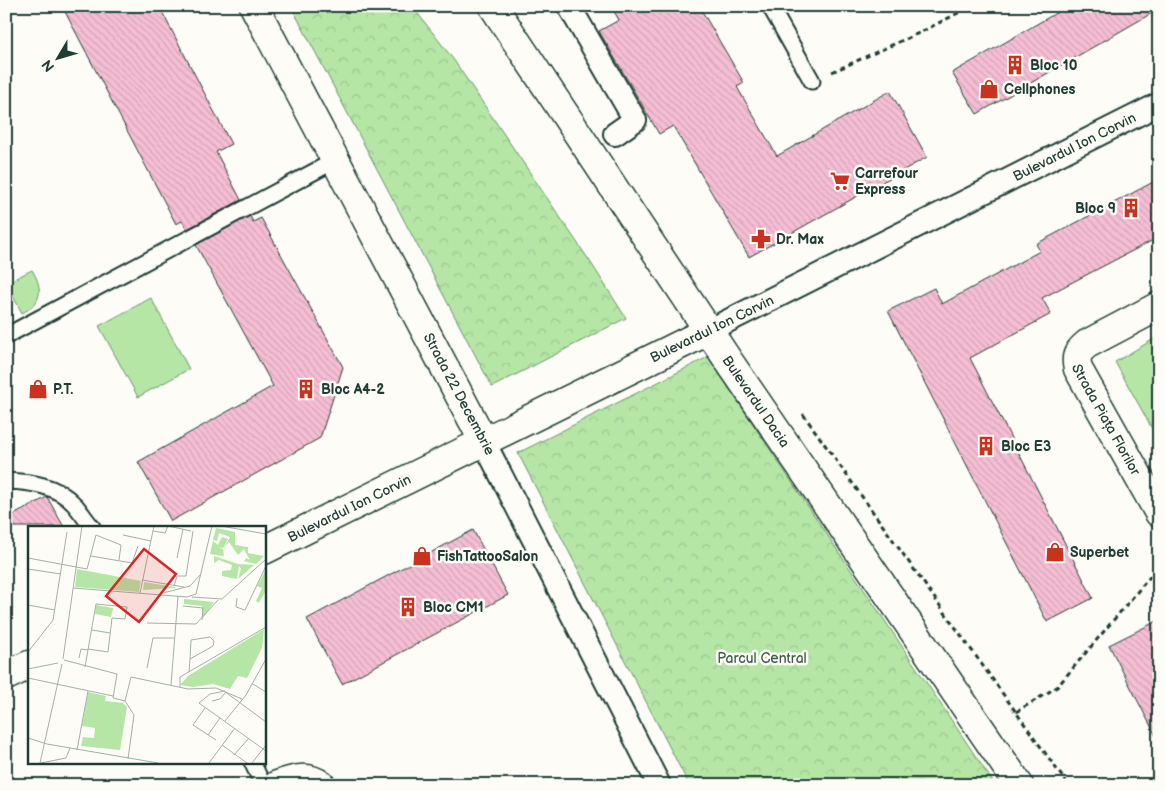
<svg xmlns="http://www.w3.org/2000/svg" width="1165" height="791" font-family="'Balsamiq Sans',sans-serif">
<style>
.grass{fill:#b5e6a6;stroke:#6a926d}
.park{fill:url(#park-crowns);stroke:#6a926d}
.building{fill:url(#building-back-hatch);stroke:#1f3d34}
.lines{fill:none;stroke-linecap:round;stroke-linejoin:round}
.service-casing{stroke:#1f3d34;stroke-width:19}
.pedestrian-casing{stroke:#1f3d34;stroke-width:26}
.minor-casing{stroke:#1f3d34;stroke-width:31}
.secondary-casing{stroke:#1f3d34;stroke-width:31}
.path{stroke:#1f3d34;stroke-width:3;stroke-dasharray:5 4;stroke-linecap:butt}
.service{stroke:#fdfcf7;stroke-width:15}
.pedestrian{stroke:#fdfcf7;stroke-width:22}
.minor{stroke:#fdfcf7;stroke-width:28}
.secondary{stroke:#fdfcf7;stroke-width:28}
.labels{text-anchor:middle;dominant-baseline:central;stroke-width:5;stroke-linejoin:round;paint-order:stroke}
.poi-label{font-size:14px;font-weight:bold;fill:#1f3d34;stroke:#fdfcf7;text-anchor:start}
.street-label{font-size:14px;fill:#1f3d34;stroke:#fdfcf7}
.park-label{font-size:14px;fill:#3d5f4b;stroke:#fdfcf7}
.inset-road{fill:none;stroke:#a4b0a9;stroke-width:1}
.view{fill:#d62828;fill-opacity:0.15;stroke:#d62828;stroke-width:2.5}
.inset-edge{fill:none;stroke:#1f3d34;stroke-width:2.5}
</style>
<defs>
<pattern id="park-crowns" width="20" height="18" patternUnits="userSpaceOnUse" patternTransform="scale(1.25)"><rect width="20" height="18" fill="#b5e6a6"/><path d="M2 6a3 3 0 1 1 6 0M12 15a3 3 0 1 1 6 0" fill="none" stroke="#9bc690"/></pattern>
<pattern id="building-back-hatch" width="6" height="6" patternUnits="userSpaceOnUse" patternTransform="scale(1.25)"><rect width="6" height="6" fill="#f6bed4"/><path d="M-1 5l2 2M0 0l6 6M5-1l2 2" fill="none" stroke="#d2a4b7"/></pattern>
</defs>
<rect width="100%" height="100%" fill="#fdfcf7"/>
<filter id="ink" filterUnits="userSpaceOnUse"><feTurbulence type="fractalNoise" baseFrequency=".02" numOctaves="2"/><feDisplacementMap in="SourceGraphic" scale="10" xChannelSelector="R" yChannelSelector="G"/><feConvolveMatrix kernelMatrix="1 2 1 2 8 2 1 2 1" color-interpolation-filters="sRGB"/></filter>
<g filter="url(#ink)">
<g class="grass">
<path d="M32,270C43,288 43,303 22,313L6,283Z"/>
<path d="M151,298L189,369L138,397L99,326Z"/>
<path d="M1159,336V441L1115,362Z"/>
</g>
<g class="park">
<path d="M291,6H412L453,59L591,263L626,318L492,387Z"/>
<path d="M708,357L995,785H689L518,453Z"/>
</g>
<g class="building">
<path d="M62,6H159L231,144L216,152L241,200L187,229L182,221L176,224Z"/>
<path d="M611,6H699L744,83L737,87L777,156L890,91L927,157L749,257L673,126L659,134L599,31L619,20Z"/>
<path d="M1068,6H1159V9L977,114L952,73Z"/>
<path d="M1159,179V237L1042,298L1051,314L970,358L1093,598L1047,622L888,311L934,288L942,304L1040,251L1036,244Z"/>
<path d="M250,216L253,222L261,218L343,367L320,438L171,521L138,462L273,386L196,245Z"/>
<path d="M47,497L64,527H6V519Z"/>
<path d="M473,530L508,595L342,684L307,619Z"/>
<path d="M1159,620V742L1109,645Z"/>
</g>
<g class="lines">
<defs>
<g id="service">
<path d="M770,6L812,81"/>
<path d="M6,336L336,160"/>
<path d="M6,481C31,482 57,485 75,505C81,512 86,520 92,527"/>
<path d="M252,762L263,785"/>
</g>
<g id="pedestrian">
<path d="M569,6L635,120L615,134"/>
<path id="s1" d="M708,331L1159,104"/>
<path d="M484,442L659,785"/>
</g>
<g id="minor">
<path d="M254,6L484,442"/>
<path id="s2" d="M1159,306L1087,344C1077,352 1075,357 1078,369L1159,513"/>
<path id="s3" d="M264,550L708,331"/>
<path d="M6,676L29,665"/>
<path d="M277,785C292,780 307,774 321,785"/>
</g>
<g id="secondary">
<path id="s4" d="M493,6L728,360L1019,785"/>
</g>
</defs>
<use href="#service" class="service-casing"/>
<use href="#pedestrian" class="pedestrian-casing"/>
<use href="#minor" class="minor-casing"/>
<use href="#secondary" class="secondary-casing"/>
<g class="path">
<path d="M832,72L921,32L972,6"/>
<path d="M803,414L1068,785"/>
<path d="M1016,712L1057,687L1159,566"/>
</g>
<use href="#service" class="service"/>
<use href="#pedestrian" class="pedestrian"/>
<use href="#minor" class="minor"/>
<use href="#secondary" class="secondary"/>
</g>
</g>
<defs>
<symbol id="building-bare" viewBox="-9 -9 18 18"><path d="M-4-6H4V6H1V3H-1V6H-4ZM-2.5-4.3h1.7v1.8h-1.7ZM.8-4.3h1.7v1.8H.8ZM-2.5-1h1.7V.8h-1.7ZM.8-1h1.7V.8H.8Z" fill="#c8321e" stroke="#fdfcf7" stroke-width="2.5" paint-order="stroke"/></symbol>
<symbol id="shop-bare" viewBox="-9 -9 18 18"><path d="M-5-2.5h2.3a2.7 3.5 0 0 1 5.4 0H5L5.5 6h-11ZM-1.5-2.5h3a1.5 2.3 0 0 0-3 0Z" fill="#c8321e" stroke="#fdfcf7" stroke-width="2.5" paint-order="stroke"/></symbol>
<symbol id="supermarket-bare" viewBox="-9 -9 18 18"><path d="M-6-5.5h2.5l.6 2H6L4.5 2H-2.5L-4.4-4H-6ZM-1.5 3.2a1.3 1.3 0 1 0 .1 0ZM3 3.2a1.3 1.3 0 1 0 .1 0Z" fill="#c8321e" stroke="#fdfcf7" stroke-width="2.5" paint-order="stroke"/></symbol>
<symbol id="pharmacy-bare" viewBox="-9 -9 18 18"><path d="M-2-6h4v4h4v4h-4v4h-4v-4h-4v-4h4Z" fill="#c8321e" stroke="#fdfcf7" stroke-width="2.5" paint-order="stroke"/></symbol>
</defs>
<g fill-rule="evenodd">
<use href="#building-bare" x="1001" y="51" width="28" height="28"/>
<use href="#shop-bare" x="975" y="75" width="28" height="28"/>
<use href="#supermarket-bare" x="826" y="167" width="28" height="28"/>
<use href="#building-bare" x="1117" y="194" width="28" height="28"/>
<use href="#pharmacy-bare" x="747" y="225" width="28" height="28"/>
<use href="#shop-bare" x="24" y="375" width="28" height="28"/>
<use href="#building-bare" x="292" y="375" width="28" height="28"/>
<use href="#building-bare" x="972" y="432" width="28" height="28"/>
<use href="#shop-bare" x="1041" y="538" width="28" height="28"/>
<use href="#shop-bare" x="408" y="542" width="28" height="28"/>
<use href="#building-bare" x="394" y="593" width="28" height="28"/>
</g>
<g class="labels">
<g class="poi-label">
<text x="1030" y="65">Bloc 10</text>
<text x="1004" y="89">Cellphones</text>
<text x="855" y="173">Carrefour<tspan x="855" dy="16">Express</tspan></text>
<text x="1116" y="208" text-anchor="end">Bloc 9</text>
<text x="776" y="239">Dr. Max</text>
<text x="53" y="389">P.T.</text>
<text x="321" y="389">Bloc A4-2</text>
<text x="1001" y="446">Bloc E3</text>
<text x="1070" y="552">Superbet</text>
<text x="437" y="556">FishTattooSalon</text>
<text x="423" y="607">Bloc CM1</text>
</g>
<g class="street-label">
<text stroke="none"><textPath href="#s1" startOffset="410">Bulevardul Ion Corvin</textPath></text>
<text transform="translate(712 329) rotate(-26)">Bulevardul Ion Corvin</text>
<text transform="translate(459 394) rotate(62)">Strada 22 Decembrie</text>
<text stroke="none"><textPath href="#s4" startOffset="475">Bulevardul Dacia</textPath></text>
<text stroke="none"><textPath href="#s2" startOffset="168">Strada Piața Florilor</textPath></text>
<text stroke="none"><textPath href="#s3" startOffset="95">Bulevardul Ion Corvin</textPath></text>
</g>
<g class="park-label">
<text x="762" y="658">Parcul Central</text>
</g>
</g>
<g transform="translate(28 526)">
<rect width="238" height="238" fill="#fdfcf7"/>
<path d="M156,73L185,76H186L175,92L174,80L156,78ZM68,79L85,82L83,91L67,88ZM60,166L78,170L77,175L95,177L99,181L92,224L53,220L55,211L66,212L67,202L54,200Z" fill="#b5e6a6"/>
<path d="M188,2L207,6V19L220,21V27L236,30L228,38L216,35L218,32L222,34L216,23L210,29L201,16L196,22L202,11L191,7L189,15L185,14ZM194,11L200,13L195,22L190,21L195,23L196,30L182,28L185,15L190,19ZM186,30L210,38L226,39L210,53L213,43L211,40L209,53L194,50V45L203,44L204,39L191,34L186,37ZM49,43L113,55L111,66L47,61ZM237,45V66L231,77L228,75L234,62L229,60ZM116,56L147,61V62L115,64ZM236,103L234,122L219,152L210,150L202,163L185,158L165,161L152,159L160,150Z" fill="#b5e6a6"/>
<path class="inset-road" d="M193,0L238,8M125,5L137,7L140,0L163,5M95,9L123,15M63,30L104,37L110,20M0,32L59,43L68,9L93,19L91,34M149,32L155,3M0,43L33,48M114,54L156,61M146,60L149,50H158L165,5M45,62L159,71L168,68M112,67L126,0M135,67L162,60L173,48M168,68L184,0M164,71L194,73L238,33M209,72L208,81L217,84L238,40M0,79L27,84M155,80L175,82L174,94M119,97L168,98L190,74M64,104L82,107M0,126L25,94L39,6M51,132L53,123L60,124M35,133L54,0M36,134L89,148L85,172L97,175M57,141L68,78L99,81L97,93L84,92L80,126L60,123M119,142L125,112H146M0,143L30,137M161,146L162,133L185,120L186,115L182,111L163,114L162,133M0,152L85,170M225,158L238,166M143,159L150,70M152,161V151L238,101M196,165L238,196M197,165L182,168L171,177L238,225M97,175L103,151L160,163L188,162L214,173M97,175L106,189L100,233M184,175L192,173L198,166M177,182L165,199L188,214M197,195L218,169L238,133M180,209L192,192M0,212L19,218L130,237M194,219L219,237M49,224L60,165M206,229L221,212M12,237L34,138M13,237L38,232L42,222M181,237L207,202M224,237L238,219"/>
<path class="view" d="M116,23L148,48L111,96L78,70Z"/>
<rect width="238" height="238" class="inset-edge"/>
</g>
<rect width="1165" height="791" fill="none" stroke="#fdfcf7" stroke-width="25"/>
<rect x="12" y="12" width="1140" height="766" fill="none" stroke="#1f3d34" stroke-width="2" filter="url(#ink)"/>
<g transform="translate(58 58) rotate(232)" stroke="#fdfcf7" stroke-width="4" paint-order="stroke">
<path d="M0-4L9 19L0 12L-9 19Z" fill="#1f3d34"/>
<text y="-8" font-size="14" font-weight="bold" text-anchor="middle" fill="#1f3d34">N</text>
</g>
</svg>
